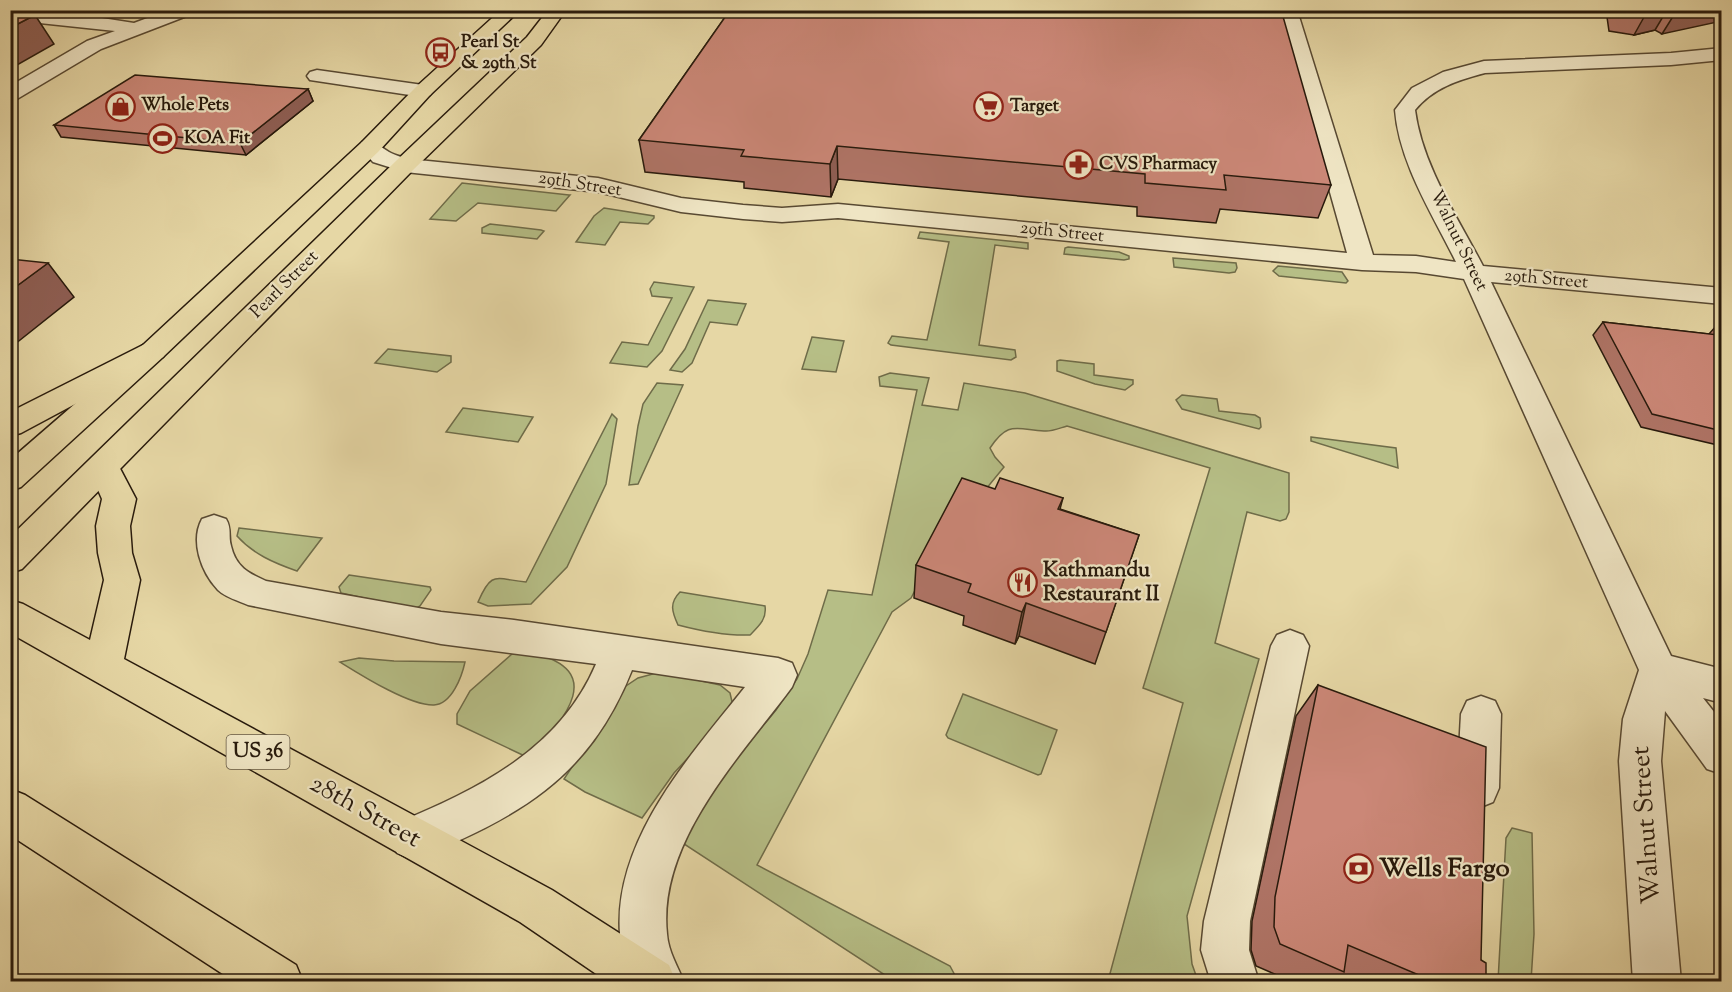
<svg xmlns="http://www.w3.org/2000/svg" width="1732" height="992" font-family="'Sorts Mill Goudy',serif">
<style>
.green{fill:#b6be86;stroke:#6f6c49;stroke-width:1.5}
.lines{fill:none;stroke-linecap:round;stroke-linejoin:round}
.minor-casing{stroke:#584932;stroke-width:3}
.major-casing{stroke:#281a0c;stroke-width:3}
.highway-casing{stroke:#281a0c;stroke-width:3}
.minor{fill:#efe5c4;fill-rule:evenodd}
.major{fill:#e6d7a5;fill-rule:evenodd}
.highway{fill:#e6d7a5;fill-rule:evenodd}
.wall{fill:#af7466;stroke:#281a0c;stroke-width:1.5}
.shaded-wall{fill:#8e5e53;stroke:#281a0c;stroke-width:1.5}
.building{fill:#cb8777;stroke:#281a0c;stroke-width:1.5}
.labels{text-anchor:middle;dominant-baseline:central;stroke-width:4.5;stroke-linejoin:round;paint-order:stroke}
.far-poi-label{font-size:18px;font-weight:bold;fill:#281a0c;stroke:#efe5c4;text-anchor:start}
.far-street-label{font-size:18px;fill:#281a0c;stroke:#efe5c4}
.shield{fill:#efe5c4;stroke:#645743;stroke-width:1.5}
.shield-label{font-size:20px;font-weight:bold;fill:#281a0c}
.poi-label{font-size:21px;font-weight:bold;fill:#281a0c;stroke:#efe5c4;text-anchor:start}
.near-street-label{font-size:26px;fill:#281a0c;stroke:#efe5c4}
.near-poi-label{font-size:26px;font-weight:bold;fill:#281a0c;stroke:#efe5c4;text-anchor:start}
</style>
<rect width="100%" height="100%" fill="#e6d7a5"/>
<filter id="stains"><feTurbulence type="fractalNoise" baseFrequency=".00333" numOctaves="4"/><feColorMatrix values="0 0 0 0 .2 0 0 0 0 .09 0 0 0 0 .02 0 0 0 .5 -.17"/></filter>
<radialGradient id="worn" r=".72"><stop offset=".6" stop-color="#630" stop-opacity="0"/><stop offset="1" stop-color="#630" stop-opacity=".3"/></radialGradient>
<g class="green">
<path d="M462,183L569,195H570L556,211L478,203L456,221L430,219Z"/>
<path d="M604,208L654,216V218L648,224L620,222L605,245L576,242L594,216Z"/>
<path d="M490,224L541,230L544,231L537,239L482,233V228Z"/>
<path d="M920,232L1028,243V249L995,245L979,345L1015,350L1016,357L1011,360L891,345L888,343L892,336L927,340L949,242L918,238Z"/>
<path d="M1068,247L1119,252L1129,256V259L1124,260L1064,254L1065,248Z"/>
<path d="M1173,258L1236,263L1237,268L1235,272L1229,273L1174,267Z"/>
<path d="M1278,266L1342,272L1348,281L1346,283L1279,276L1273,271Z"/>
<path d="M654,282L694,287L662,351L647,367L610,363L622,342L648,345L672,298L652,296L650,289Z"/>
<path d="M708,300L746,304L737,325L710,322L692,363L682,372L670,370L685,349Z"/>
<path d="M812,337L844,341L836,372L802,369Z"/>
<path d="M388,349L451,356V362L437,372L375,363Z"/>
<path d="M1060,360L1094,364V375L1133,380V384L1125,390L1095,384L1057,371V361Z"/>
<path d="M890,373L929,378L922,405L958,410L964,383L1025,393L1289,473V512L1286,519L1280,521L1247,512L1215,643L1259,659L1187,916L1192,964L1198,981H1108L1183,703L1143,688L1210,468L1067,426C1060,428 1051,432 1044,431C1015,429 1008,421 990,448L995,457L1004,467L986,489L957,511L911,598L892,612L757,865L950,966L958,981H894L681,842L709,792L776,710L797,679L808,654L828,590L872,595L917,390L880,386L879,377Z"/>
<path d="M657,383L683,385L638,484L629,485L638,426L643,404Z"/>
<path d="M1182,395L1217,399L1219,411L1255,415L1260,418L1261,427L1259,429L1182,409L1176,400Z"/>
<path d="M463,408L533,417L518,442L446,432Z"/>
<path d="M612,414L617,419L606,484L567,567L531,604L488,606L478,602C492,570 495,579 526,582Z"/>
<path d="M1311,437L1396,448L1398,468L1311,441Z"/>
<path d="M239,528L322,538L297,571C274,563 253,554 237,536Z"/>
<path d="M349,575L430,587L431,590L420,606L415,609L341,593L339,587Z"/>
<path d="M680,592L765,606C767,619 759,626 750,635C726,636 701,631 678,625C672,612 669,603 680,592Z"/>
<path d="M533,653C610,672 561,722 529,758L457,724V714L470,691L512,654Z"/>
<path d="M359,658L394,661L465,662C462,676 452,704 434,705C410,706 361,675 340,662Z"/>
<path d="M660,672L720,685L730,693L733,706L729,714L674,773L642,818L585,792L564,779L598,728L620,690L638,678Z"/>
<path d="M963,694L1057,730L1041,774L1038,775L948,738L946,735Z"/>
<path d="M1512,828L1532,833L1534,934L1531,981H1498L1506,838Z"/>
</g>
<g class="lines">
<defs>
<g id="minor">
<path d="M169,10H194L192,14L101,49L17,99L10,101V86L87,41L115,31L30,22L24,21L21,17L24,13L30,12L102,18L134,23Z"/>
<path d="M1279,10H1297L1373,255L1416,256L1456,262C1433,215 1399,163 1395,110L1412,88L1443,72L1484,61L1671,53L1722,48V60L1671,65L1485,73C1458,80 1433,88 1415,110C1422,165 1458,218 1483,266L1722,288V304L1491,282L1671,656L1722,669V703L1703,698L1722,722V774L1707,769L1665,711L1661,761L1681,982H1633L1619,761L1623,719L1639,670L1464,279L1416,272L1362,270L838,218L782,222L743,219L681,212L598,192L405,172L373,162L359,147L362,142C376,139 378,146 389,152C394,155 402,157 408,159L598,178L681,198L743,205L782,208L838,204L1347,253Z"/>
<path d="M317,70L423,85L430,87L433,91L430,95L423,97L310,80L307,76L310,72Z"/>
<path d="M214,515L226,519C232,529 228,536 231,546C236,567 248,573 266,581L441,612L514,620L778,658L792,663L797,675L792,687C741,756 657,842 667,934C668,951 678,967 684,982H636C630,966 621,950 620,934C613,840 691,755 745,687L632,670C588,780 518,817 413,860L397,853L391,838L397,823C479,789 560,749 596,664L441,644L248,605C239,601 225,597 218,590C201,572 190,541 202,519Z"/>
<path d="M1290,630L1303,635L1309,646L1250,921L1249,950L1259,982H1211L1201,950L1204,921L1271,646L1277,635Z"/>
<path d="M1481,696L1495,701L1501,714L1499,788L1493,802L1478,808L1463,802L1457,788L1461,714L1467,701Z"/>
</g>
<g id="major">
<path d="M501,10H520L430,95L378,152L163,357L21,487L10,491V460L143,345L362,142L416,87Z"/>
<path d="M548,10H566L541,45L413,170L22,569L10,573V537L397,160L527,37Z"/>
</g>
<g id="highway">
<path d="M153,342L163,345L167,351L163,357L21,433L10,436V412L143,345Z"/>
<path d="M104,455L115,459L136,499L130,526L132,553L140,580L124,659L552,890L669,965L676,982H608L520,922L10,633V600L23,604L90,640L104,580L98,553L96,526L102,499L88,467L93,459Z"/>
<path d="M10,789L25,795L296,965L303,982H235L10,835Z"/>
</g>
</defs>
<use href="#minor" class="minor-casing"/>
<use href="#major" class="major-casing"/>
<use href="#highway" class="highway-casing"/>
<use href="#minor" class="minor"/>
<use href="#major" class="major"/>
<use href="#highway" class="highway"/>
</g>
<g class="wall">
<path d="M730,10L1331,185L1318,218L1220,209L1216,223L1137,216V207L838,179L831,197L744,188V182L645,172L639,140Z"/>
<path d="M1437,10H1498L1496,15L1477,12L1475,16Z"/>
<path d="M1606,10H1722L1662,34L1655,30L1634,35L1609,31Z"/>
<path d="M308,89L313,101L246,155L61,137L54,125Z"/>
<path d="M1603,322L1709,334L1717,325L1722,326V446L1641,427L1593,335Z"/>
<path d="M995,489L1063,498L1060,509L1139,535L1095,664L1019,636L1015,644L963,625L964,616L914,598L916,565Z"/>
<path d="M1318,685L1481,960L1486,981H1353L1339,975L1331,981H1291L1256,966L1251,950L1252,921L1296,716Z"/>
</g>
<g class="shaded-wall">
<path d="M10,10L24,11L19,18L10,23Z"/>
<path d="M1648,10H1667L1655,30L1634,35Z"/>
<path d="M1677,10H1722V21L1662,34Z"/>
<path d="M35,15L54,44L10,69V28Z"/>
<path d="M308,89L313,101L246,155L240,143Z"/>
<path d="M837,146L838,179L831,197L830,164Z"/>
<path d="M48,263L74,297L10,348V291Z"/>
<path d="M1026,603L1019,636L1015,644L1022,612Z"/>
</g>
<g class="building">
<path d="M730,10H1242L1282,13L1331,185L1224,175L1226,190L1145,183V174L837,146L830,164L741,156L744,150L639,140Z"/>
<path d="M10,13L35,15L10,28Z"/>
<path d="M135,75L308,89L240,143L54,125Z"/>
<path d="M10,259L48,263L10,291Z"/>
<path d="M1603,322L1718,335L1717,325L1722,326V431L1652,414Z"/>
<path d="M962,478L995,489L1000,478L1063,498L1058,509L1139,535L1106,632L1026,603L1022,612L968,592L971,584L916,565Z"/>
<path d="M1318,685L1486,747L1481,960L1486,963V981H1433L1348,945L1344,972L1280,944L1274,927L1275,897Z"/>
</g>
<defs>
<symbol id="bus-ring" viewBox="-11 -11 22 22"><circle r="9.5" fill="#efe5c4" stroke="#8f2418" stroke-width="1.5"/><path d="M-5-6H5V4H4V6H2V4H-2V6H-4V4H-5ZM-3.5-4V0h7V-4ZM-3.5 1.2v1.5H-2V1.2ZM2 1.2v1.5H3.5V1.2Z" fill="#8f2418"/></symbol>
<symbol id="shop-ring" viewBox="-11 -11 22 22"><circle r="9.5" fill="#efe5c4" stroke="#8f2418" stroke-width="1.5"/><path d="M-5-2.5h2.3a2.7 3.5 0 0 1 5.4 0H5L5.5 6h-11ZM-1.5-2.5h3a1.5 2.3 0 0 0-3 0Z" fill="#8f2418"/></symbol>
<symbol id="supermarket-ring" viewBox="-11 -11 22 22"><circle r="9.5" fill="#efe5c4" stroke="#8f2418" stroke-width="1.5"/><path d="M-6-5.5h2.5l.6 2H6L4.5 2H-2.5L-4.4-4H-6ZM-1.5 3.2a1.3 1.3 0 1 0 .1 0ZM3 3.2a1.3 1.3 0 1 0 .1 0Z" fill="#8f2418"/></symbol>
<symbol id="stadium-ring" viewBox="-11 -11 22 22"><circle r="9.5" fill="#efe5c4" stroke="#8f2418" stroke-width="1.5"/><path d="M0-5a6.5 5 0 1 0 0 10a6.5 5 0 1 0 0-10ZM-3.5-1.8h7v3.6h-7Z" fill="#8f2418"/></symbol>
<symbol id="pharmacy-ring" viewBox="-11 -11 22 22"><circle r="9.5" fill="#efe5c4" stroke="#8f2418" stroke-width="1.5"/><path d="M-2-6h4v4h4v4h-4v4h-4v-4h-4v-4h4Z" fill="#8f2418"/></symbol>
<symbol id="restaurant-ring" viewBox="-11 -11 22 22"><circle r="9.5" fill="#efe5c4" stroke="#8f2418" stroke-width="1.5"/><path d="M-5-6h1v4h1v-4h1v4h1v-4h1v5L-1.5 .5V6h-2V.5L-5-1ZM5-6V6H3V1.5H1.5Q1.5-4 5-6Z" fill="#8f2418"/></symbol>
<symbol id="bank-ring" viewBox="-11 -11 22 22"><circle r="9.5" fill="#efe5c4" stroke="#8f2418" stroke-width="1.5"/><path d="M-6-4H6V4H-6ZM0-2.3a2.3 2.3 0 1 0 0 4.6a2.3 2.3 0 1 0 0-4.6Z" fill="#8f2418"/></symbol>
</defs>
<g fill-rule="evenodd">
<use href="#bus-ring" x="424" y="36" width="33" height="33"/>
<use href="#shop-ring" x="104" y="90" width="33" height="33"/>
<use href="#supermarket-ring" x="972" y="90" width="33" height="33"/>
<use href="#stadium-ring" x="146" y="122" width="33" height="33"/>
<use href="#pharmacy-ring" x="1062" y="148" width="33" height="33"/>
<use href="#restaurant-ring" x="1006" y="566" width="33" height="33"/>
<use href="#bank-ring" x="1342" y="852" width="33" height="33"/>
</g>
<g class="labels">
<g class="far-poi-label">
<text x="461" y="43">Pearl St<tspan x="461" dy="21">&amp; 29th St</tspan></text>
<text x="141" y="106">Whole Pets</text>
<text x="1010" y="107">Target</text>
<text x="184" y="139">KOA Fit</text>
<text x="1099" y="165">CVS Pharmacy</text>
</g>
<g class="far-street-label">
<text transform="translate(580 185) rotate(9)">29th Street</text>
<text transform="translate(1062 233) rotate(6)">29th Street</text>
<text transform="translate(1458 241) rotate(64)">Walnut Street</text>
<text transform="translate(1546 280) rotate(5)">29th Street</text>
<text transform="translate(285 285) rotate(-45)">Pearl Street</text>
</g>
<rect class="shield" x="226.5" y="735" width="63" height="34" rx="4.5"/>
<g class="shield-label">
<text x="258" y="752">US 36</text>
</g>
<g class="poi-label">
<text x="1043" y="571">Kathmandu<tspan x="1043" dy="24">Restaurant II</tspan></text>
</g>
<g class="near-street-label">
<text transform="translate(365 812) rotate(29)">28th Street</text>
<text transform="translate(1647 825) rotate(-94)">Walnut Street</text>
</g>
<g class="near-poi-label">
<text x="1379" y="869">Wells Fargo</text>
</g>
</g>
<rect width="1732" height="992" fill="none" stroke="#e6d7a5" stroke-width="36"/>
<rect x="12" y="12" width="1708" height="968" fill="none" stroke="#281a0c" stroke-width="3"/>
<rect x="18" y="18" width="1696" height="956" fill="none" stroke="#281a0c" stroke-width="1.5"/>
<rect width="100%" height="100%" filter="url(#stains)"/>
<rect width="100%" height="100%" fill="url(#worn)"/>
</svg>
